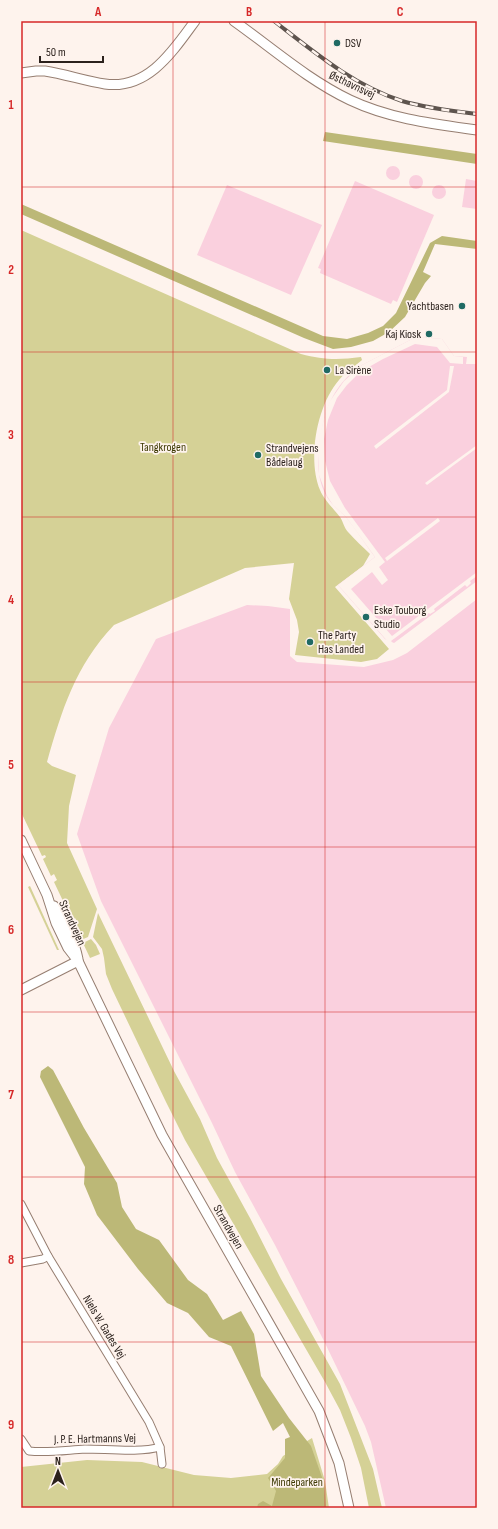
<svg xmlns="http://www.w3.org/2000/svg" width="498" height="1529" font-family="'Sofia Sans Condensed',sans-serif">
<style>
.green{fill:#d5d196}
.forest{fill:#bcb877}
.water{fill:#fad0de}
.pier{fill:#fef3ed}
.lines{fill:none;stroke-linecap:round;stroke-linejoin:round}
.minor-casing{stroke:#967e71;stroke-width:9}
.tertiary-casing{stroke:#967e71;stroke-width:11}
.minor{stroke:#fff;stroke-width:7}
.tertiary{stroke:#fff;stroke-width:9}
.rail-casing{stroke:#5e544e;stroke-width:4}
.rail{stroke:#fef3ed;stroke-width:2.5;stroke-dasharray:8;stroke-linecap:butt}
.grid{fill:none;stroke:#d62828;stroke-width:1;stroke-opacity:0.55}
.poi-dot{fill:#206a64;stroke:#fef3ed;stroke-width:1.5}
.labels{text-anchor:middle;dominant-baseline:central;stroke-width:3.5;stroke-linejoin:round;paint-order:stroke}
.poi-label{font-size:12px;fill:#2b211c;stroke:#fef3ed;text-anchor:start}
.street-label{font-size:12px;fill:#2b211c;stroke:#fef3ed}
.park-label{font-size:12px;fill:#3d3903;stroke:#fef3ed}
.neatline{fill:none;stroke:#d62828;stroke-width:1.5}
.grid-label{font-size:13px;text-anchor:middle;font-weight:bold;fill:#d62828}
</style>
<rect width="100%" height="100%" fill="#fef3ed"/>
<g class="green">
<path d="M21,230L301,354C323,360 339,360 361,357L362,360C354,367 345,372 339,380C317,405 307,459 320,490C324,500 333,508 340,517C343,521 344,528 348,532C355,540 363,547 370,554L363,566L335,587L389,649L377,659L361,662L295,655L299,632L297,620L289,599L294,563L245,568L114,625C75,666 62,710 47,762L52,766L76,775L69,806L67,843L97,909L88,937L81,940L73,923L77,921L75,918L72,920L54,882L57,880L54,874L51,876L43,859L46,857L45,855L42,856L21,812Z"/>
<path d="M30,886L59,950H57L28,887Z"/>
<path d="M98,913L174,1071L200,1119L217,1158L250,1218L281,1279L340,1384L373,1469L382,1508H369L361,1468L351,1438L340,1410L325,1382L185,1140L166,1102L112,989L106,974L104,958L102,949L93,937Z"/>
<path d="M91,939L96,945L100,954L90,958L83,943Z"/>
<path d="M312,1438L325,1481L329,1508H21V1467L87,1460L142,1462L194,1475L231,1478L267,1474L278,1464L283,1456Z"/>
</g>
<g class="forest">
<path d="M325,132L477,154V164L323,141Z"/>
<path d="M21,204L323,336L347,339L368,333L383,326L396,313L430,243L442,236L477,241V249L435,244L423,272L431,276L425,283L405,317L389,332L373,341L351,347L333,349L304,338L21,214Z"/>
<path d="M48,1066L53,1070L84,1128L117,1183L122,1207L136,1229L159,1240L188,1280L207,1294L223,1320L241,1311L254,1334L261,1376L289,1418L311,1446L324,1483L326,1508H257L258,1504L263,1501L272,1506L276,1491L268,1478L285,1458V1439L290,1437L283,1423L273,1431L231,1346L209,1337L188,1313L167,1303L138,1269L97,1215L84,1184L85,1167L40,1077L41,1071Z"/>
</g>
<g class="water">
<circle cx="393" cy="173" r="7"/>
<circle cx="416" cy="182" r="7"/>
<path d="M466,179L477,181V209L462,207Z"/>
<path d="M355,181L434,215L397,302L393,300L391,304L320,273L321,269L318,268Z"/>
<circle cx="439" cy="192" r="7"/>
<path d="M227,185L322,225L291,295L197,255Z"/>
<path d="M420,337L442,339L454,356L467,357L466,364H477V581L394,643L385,639L338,585L375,557C365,544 356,529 346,517C339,510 332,505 327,497C318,482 317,464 319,446C324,412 331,386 362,365L414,338Z"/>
<path d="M477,599V1508H386L371,1442L365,1426L324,1341L275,1245L235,1172L212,1123L101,901L77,834L109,728L156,639L247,605L268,606L290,609V656L297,662L364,667L393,660L407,653Z"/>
</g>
<g class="pier">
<path d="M420,337L442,339L454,356L463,357V364L450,363L437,347L415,344L383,359L360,372L347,385L337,398L328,420L324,439L325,461L330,481L345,508L385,562L379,567L388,580L382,585L372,572L351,589L392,636L477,572V576L470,581L471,583L467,587L465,585L434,609L435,611L430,614L429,613L391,641L394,645L389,643L338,585L375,557L346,517L333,505L327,496L319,475L318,453L320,434L326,411L330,401L344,381L362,365L414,338Z"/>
<path d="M450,366H454L449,392L376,449L374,446L447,390Z"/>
<path d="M477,445V448L427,485L425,483Z"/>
<path d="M438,518L440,521L387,561L385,558Z"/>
</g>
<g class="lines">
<defs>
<g id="minor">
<path d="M21,1204L48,1256L149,1422L160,1447L162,1464"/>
<path d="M21,1263L43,1259L48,1256"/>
<path d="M21,1439L29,1451C48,1453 67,1450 85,1449C107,1449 140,1453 160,1447"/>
</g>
<g id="tertiary">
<path d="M234,21C272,48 308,80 350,100C390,119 434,124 477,130"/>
<path d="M21,73L36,71H45C65,74 85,81 105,84C148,90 173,51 195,21"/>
<path d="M21,840L47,895L56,923L68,948L78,961L162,1135L319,1411L339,1463L349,1508"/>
<path d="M54,906C65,923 74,939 78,959"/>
<path d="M21,990L78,961"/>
</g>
</defs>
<use href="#minor" class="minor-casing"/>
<use href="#tertiary" class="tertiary-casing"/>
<use href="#minor" class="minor"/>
<use href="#tertiary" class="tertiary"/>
<defs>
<path id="rail" d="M274,21C314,52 353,85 402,101C426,108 452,111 477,114"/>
</defs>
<use href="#rail" class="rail-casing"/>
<use href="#rail" class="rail"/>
</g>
<path class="grid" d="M173,21V1508M325,21V1508M21,187H477M21,352H477M21,517H477M21,682H477M21,847H477M21,1012H477M21,1177H477M21,1342H477"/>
<g class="poi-dot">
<circle cx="337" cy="43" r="4"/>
<circle cx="462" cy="306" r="4"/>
<circle cx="429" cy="334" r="4"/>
<circle cx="327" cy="370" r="4"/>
<circle cx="258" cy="455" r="4"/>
<circle cx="366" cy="617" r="4"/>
<circle cx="310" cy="642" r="4"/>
</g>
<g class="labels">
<g class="poi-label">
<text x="345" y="43">DSV</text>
<text x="454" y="306" text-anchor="end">Yachtbasen</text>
<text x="421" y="334" text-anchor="end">Kaj Kiosk</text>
<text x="335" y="370">La Sirène</text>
<text x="266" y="448">Strandvejens<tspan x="266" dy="14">Bådelaug</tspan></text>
<text x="374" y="610">Eske Touborg<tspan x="374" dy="14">Studio</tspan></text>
<text x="318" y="635">The Party<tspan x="318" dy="14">Has Landed</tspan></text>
</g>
<g class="street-label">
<text transform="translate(352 85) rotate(25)">Østhavnsvej</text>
<text transform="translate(72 923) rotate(65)">Strandvejen</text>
<text transform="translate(228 1227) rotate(60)">Strandvejen</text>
<text transform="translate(104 1327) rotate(59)">Niels W. Gades Vej</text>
<text transform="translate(95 1439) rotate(-1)">J. P. E. Hartmanns Vej</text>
</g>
<g class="park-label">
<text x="163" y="447">Tangkrogen</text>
<text x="297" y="1482">Mindeparken</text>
</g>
</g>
<rect width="498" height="1529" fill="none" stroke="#fef3ed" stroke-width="44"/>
<g transform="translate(58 1471)" stroke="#fef3ed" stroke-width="3" paint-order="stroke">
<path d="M0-3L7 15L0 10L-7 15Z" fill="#2b211c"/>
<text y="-6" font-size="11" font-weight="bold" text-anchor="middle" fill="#2b211c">N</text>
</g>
<path d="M40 56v6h63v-6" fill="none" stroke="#2b211c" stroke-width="2"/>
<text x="46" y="56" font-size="12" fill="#2b211c" stroke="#fef3ed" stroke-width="3" paint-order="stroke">50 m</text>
<rect x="22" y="22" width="454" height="1485" class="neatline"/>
<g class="grid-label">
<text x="98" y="16">A</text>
<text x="249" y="16">B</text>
<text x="400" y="16">C</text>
<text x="11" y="109">1</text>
<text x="11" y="274">2</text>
<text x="11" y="439">3</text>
<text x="11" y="604">4</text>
<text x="11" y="769">5</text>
<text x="11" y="934">6</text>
<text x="11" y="1099">7</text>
<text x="11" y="1264">8</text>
<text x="11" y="1429">9</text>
</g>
</svg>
